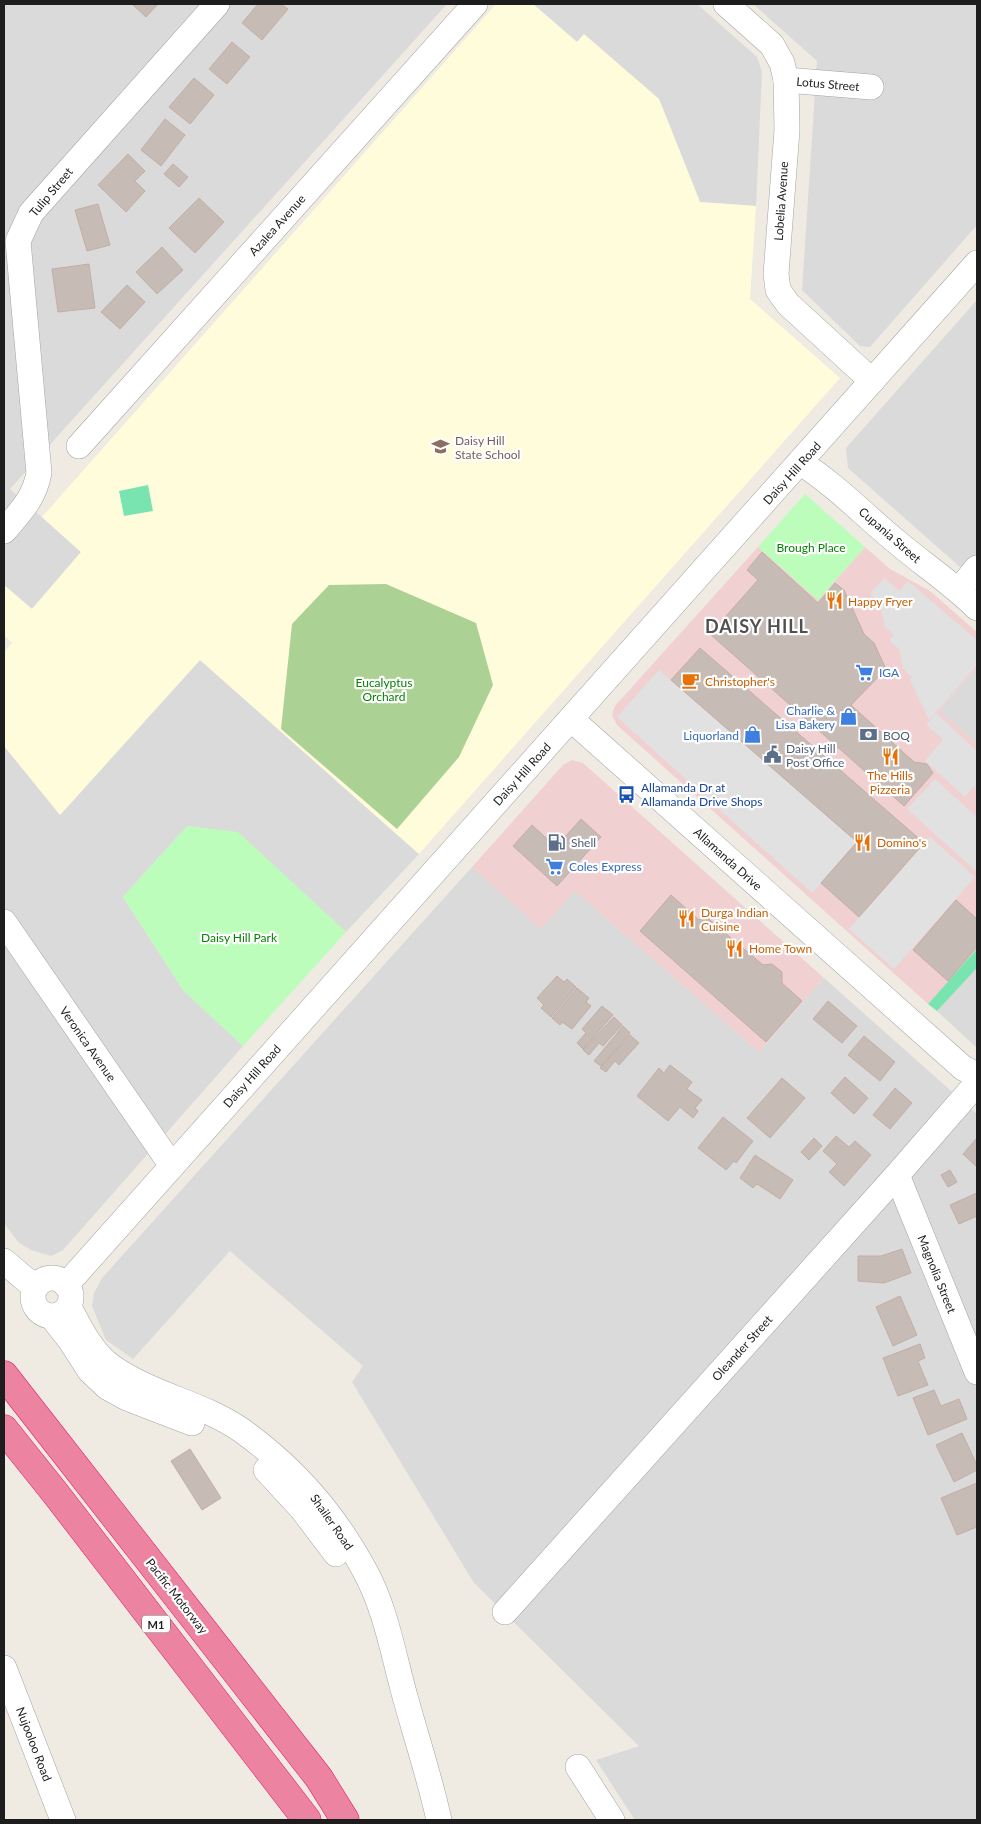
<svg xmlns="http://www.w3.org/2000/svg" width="981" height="1824" font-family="Lato,sans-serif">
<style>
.residential{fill:#dbdada}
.commercial{fill:#f1d0d2}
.education{fill:#fffcdb}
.forest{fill:#acd194}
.park{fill:#bcfdbb}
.pitch{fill:#7ae4b1}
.parking{fill:#e1e1e1}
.building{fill:#c7bbb5;stroke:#c2aea4}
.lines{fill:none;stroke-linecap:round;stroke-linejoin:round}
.minor-casing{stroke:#a4a4a4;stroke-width:26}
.highway-casing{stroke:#e41871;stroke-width:29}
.minor{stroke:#fff;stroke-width:25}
.highway{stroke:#ec84a1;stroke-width:28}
.labels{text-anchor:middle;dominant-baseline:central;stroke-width:4.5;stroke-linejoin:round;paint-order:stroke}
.shield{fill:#fff;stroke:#616161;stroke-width:1}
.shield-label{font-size:11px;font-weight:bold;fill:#1d1d1d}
.street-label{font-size:12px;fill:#1d1d1d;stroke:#fff}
.education-label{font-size:12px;fill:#785e54;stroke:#fff;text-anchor:start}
.park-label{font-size:12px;fill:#068204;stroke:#fff}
.food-label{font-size:12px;fill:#c56008;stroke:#fff;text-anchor:start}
.shop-label{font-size:12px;fill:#366cbe;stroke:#fff;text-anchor:start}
.service-label{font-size:12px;fill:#4e5e75;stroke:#fff;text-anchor:start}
.transit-label{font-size:12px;fill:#164399;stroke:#fff;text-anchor:start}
.district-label{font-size:18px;font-weight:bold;letter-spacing:1px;fill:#505050;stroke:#fff}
</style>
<rect width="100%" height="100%" fill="#efeae2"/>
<g class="residential">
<path d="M4,4H447L10,489L81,552L32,609L4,585Z"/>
<path d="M533,4H697L757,57L762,72L756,206L700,202L659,99L584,35L577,42Z"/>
<path d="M753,4H977V225L870,347L860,346L802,290L817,61Z"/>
<path d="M977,300V582L848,468L846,448Z"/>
<path d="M200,660L419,854L346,932L238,833L187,826L123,897L183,990L243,1046L63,1250L51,1256L31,1250L18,1242L4,1223V746L61,814Z"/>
<path d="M977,668V744L939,710Z"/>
<path d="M472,867L541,928L575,891L759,1052L824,978L977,1114V1820H635L596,1760L639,1746L474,1583L352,1382L363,1366L230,1251L133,1359L106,1340L92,1306L94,1293L102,1278Z"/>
<path d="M977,968V1048L937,1011Z"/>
</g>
<g class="commercial">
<path d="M758,547L818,600L865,547L890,569L930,591L977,632V668L939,710L977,744V949L928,1004L617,725L612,715L615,706Z"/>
<path d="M572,760L583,763L824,978L759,1052L575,891L541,929L472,867L563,765Z"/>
</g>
<path class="education" d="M496,4H533L577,42L584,34L659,99L700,202L756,206L750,299L840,378L419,854L200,660L60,815L4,746V653L12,643L4,635V585L32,609L81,552L42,517Z"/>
<path class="forest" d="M386,584L476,623L493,685L459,757L397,829L281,729L292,624L329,585Z"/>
<g class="park">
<path d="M805,494L865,547L818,600L758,547Z"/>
<path d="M187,826L238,832L346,932L243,1046L183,990L123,897Z"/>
</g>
<g class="pitch">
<path d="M148,485L153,511L124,516L119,491Z"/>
<path d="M977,949V968L937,1011L928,1004Z"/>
</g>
<g class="parking">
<path d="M885,578L899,591L908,581L977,640V665L929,720L910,680L912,677L903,669L899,649L889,640L894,635L885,627L879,602L870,593Z"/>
<path d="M659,670L857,842L812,893L617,717Z"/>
<path d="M936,713L977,751V792L974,786L965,797L925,761L943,739L926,725Z"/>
<path d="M935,779L977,817V872L907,809Z"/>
<path d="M930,837L975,877L894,969L849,929Z"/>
</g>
<g class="building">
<path d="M132,4H158L146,17Z"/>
<path d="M258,4H281L288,9L262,40L242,23Z"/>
<path d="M232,42L250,57L227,84L209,69Z"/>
<path d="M194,78L214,95L190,124L169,107Z"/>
<path d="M165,119L185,135L161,166L141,150Z"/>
<path d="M128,154L145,171L135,181L145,191L126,212L98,185Z"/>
<path d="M173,164L188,177L179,187L164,174Z"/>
<path d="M199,198L224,222L195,253L169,228Z"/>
<path d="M98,204L110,245L87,251L75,210Z"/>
<path d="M162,247L183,270L157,294L136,272Z"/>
<path d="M89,264L95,308L58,312L52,269Z"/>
<path d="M127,285L145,302L120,329L101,312Z"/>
<path d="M762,552L818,603L835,583L844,590L864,634L874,643L886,669L851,705L914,762L927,764L933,773L904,806L710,634L758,580L747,570Z"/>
<path d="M700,648L924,843L859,917L821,883L857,842L671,680Z"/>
<path d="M581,819L601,837L557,886L513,846L532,825L556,847Z"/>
<path d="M671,895L699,920L704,915L763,965L772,964L782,972V983L802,1001L766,1042L640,931Z"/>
<path d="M956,900L977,919V947L948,981L913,950Z"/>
<path d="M557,976L564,982L567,979L576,987L551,1017L541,1008L544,1005L537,998Z"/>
<path d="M577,988L589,998L586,1002L591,1006L572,1029L562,1022L560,1025L552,1018Z"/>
<path d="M828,1001L857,1026L842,1043L813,1019Z"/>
<path d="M602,1006L613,1015L583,1049L577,1043L586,1033L582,1029Z"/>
<path d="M614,1017L622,1025L603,1046L599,1043L589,1055L583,1050Z"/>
<path d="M623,1026L630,1033L601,1066L594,1061Z"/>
<path d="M630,1035L639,1043L619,1065L615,1061L606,1072L600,1068Z"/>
<path d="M864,1036L895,1062L880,1081L848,1055Z"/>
<path d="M670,1065L692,1082L687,1089L702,1100L695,1108L698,1111L693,1118L680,1107L668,1121L637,1096L659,1068L664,1073Z"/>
<path d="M845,1077L868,1098L854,1114L831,1093Z"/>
<path d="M782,1078L805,1098L770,1138L747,1118Z"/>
<path d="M895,1088L912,1103L890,1129L873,1115Z"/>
<path d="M723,1117L753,1141L736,1163L734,1161L726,1170L698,1148Z"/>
<path d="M836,1136L849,1147L855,1141L871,1155L844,1186L829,1172L837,1164L823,1151Z"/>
<path d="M814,1138L822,1146L809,1160L801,1152Z"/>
<path d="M977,1138V1167L963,1154Z"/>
<path d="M755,1155L793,1180L780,1199L757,1184L753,1188L740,1178Z"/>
<path d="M950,1170L957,1182L948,1187L941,1175Z"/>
<path d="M977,1193V1216L959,1224L950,1205Z"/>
<path d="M902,1249L911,1273L884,1283L858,1281V1256H881Z"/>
<path d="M900,1296L917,1335L893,1346L876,1307Z"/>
<path d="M920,1344L925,1358L918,1361L928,1385L898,1396L883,1358Z"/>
<path d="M934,1390L941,1406L959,1399L967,1419L928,1435L913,1398Z"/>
<path d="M962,1433L977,1465V1470L954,1482L936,1445Z"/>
<path d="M190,1449L221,1498L202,1510L171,1461Z"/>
<path d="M977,1483V1527L957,1535L941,1498Z"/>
</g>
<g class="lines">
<defs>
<g id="minor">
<path d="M726,4L772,45L782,63L786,80L787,130L776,274L778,290L788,304L872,381"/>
<path d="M786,80L871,87"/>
<path d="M79,446L475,4"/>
<path d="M801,463C837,486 865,516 898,543C924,565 953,584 977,608"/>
<path d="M4,531C21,511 34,499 39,473L18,241L31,213L217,4"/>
<path d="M959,590L977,568"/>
<path d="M571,719L963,1068L977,1075"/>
<path d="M4,922L172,1166"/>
<path d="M897,1175L977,1372"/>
<path d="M4,1261L26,1280L37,1285"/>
<circle cx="52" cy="1297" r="19"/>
<path d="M66,1285L977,263"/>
<path d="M69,1307C80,1328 92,1353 112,1367C152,1395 202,1403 241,1430C293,1467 335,1515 365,1571C386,1609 394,1658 406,1700C417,1740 430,1779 439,1820"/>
<path d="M51,1316L70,1340L90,1371L107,1387L127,1398L192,1423"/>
<path d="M266,1470L302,1509L336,1554"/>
<path d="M505,1612L897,1175L977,1083"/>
<path d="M4,1668L63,1820"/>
<path d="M578,1767L612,1820"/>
</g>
<g id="highway">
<path d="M4,1375L319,1778L345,1820"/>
<path d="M4,1429L56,1494L307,1820"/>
</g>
</defs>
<use href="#minor" class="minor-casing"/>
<use href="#highway" class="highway-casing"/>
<use href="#minor" class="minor"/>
<use href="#highway" class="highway"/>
</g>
<defs>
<symbol id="school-bare" viewBox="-9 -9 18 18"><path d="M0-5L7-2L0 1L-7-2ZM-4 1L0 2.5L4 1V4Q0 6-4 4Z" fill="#8d6e63" stroke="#fff" stroke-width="2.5" paint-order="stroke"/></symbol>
<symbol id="restaurant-bare" viewBox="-9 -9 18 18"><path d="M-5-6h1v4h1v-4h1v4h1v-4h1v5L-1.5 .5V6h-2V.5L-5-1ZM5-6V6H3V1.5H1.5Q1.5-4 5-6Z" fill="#e8710a" stroke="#fff" stroke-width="2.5" paint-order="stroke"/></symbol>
<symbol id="supermarket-bare" viewBox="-9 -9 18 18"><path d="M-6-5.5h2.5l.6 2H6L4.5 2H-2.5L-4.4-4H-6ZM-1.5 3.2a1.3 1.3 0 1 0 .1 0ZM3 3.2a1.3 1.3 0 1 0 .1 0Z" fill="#3f7fe0" stroke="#fff" stroke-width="2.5" paint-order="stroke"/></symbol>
<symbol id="cafe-bare" viewBox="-9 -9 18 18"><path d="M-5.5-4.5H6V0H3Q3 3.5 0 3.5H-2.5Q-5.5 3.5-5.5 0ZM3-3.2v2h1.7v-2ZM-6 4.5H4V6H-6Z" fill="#e8710a" stroke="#fff" stroke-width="2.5" paint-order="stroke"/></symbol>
<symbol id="shop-bare" viewBox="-9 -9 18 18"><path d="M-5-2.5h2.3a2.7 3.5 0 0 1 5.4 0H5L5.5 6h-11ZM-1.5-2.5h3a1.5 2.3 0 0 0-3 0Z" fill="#3f7fe0" stroke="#fff" stroke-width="2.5" paint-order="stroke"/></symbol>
<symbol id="bank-bare" viewBox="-9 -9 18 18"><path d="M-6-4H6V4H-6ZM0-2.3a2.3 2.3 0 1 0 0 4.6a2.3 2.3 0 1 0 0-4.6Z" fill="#5c6f8a" stroke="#fff" stroke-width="2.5" paint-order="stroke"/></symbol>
<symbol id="civic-bare" viewBox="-9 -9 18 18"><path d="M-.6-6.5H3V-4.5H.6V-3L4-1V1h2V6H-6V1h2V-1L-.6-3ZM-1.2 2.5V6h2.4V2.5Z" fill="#5c6f8a" stroke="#fff" stroke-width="2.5" paint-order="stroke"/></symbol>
<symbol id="bus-bare" viewBox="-9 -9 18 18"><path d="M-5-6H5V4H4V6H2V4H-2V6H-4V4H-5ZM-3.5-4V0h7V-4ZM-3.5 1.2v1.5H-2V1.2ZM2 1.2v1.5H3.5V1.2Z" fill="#1a4fb4" stroke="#fff" stroke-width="2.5" paint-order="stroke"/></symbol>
<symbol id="fuel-bare" viewBox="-9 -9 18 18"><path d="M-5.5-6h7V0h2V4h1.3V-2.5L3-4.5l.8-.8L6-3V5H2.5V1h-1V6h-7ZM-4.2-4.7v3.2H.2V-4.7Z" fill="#5c6f8a" stroke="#fff" stroke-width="2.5" paint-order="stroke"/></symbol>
</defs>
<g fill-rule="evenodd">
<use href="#school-bare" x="428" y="434" width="25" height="25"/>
<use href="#restaurant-bare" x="822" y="588" width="25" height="25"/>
<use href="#supermarket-bare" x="852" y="660" width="25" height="25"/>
<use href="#cafe-bare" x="678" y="668" width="25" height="25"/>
<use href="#shop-bare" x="836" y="704" width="25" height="25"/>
<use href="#shop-bare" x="740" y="722" width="25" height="25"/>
<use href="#bank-bare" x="856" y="722" width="25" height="25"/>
<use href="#civic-bare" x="760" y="742" width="25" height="25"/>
<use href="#restaurant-bare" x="878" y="744" width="25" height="25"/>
<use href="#bus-bare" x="614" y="782" width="25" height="25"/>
<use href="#fuel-bare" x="544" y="830" width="25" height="25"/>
<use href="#restaurant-bare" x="850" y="830" width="25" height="25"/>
<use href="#supermarket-bare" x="542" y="854" width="25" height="25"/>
<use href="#restaurant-bare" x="674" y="906" width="25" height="25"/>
<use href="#restaurant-bare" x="722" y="936" width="25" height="25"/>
</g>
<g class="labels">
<rect class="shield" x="142" y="1615.5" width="28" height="17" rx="4"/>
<g class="shield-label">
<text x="156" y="1624">M1</text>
</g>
<g class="street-label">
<text transform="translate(828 84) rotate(5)">Lotus Street</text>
<text transform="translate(51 192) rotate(-50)">Tulip Street</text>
<text transform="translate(781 201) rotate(-86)">Lobelia Avenue</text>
<text transform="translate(277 225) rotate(-48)">Azalea Avenue</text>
<text transform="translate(792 473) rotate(-48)">Daisy Hill Road</text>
<text transform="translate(890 535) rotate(41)">Cupania Street</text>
<text transform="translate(522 774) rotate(-48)">Daisy Hill Road</text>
<text transform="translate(728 859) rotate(42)">Allamanda Drive</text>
<text transform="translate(88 1044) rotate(55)">Veronica Avenue</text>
<text transform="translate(252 1076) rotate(-48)">Daisy Hill Road</text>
<text transform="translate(937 1274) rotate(68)">Magnolia Street</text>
<text transform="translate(742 1348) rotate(-48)">Oleander Street</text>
<text transform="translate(332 1522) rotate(55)">Shailer Road</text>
<text transform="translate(177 1596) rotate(52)">Pacific Motorway</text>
<text transform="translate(34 1744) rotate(69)">Nujooloo Road</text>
</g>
<g class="education-label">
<text x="455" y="440">Daisy Hill<tspan x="455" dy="14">State School</tspan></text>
</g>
<g class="park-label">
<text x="811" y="547">Brough Place</text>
<text x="384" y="682">Eucalyptus<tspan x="384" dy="14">Orchard</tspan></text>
<text x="239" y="937">Daisy Hill Park</text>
</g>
<g class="food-label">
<text x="848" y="601">Happy Fryer</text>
<text x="705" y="681">Christopher's</text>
<text x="890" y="775" text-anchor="middle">The Hills<tspan x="890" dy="14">Pizzeria</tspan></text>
<text x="877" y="842">Domino's</text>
<text x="701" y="912">Durga Indian<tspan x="701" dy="14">Cuisine</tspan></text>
<text x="749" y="948">Home Town</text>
</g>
<g class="shop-label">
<text x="879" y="672">IGA</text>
<text x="835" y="710" text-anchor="end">Charlie &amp;<tspan x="835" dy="14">Lisa Bakery</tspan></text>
<text x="739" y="735" text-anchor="end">Liquorland</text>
<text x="569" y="866">Coles Express</text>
</g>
<g class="service-label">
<text x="883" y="735">BOQ</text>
<text x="786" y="748">Daisy Hill<tspan x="786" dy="14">Post Office</tspan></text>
<text x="571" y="842">Shell</text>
</g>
<g class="transit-label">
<text x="641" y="787">Allamanda Dr at<tspan x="641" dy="14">Allamanda Drive Shops</tspan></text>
</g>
<g class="district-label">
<text x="757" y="626">DAISY HILL</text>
</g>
</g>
<rect width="981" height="1824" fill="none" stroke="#1d1d1d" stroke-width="10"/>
</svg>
